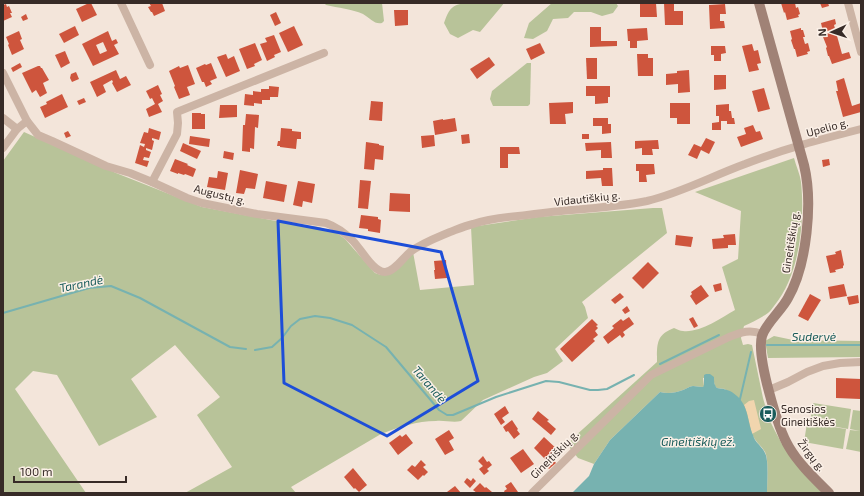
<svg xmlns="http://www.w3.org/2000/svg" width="864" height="496" font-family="'Exo 2',sans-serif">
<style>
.green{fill:#b8c399}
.sand{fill:#f1d5ae}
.water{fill:#77b2b0}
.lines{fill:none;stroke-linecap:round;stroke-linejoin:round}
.stream{stroke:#77b2b0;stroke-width:2}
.building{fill:#ce553d;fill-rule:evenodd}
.street{stroke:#ccb4a5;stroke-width:8}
.secondary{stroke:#a08276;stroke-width:10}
.marked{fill:none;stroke:#1d4ed8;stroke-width:3;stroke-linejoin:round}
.labels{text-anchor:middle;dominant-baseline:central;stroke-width:3;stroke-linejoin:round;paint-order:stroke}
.street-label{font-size:11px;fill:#372b27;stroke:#fbf0e7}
.poi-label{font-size:11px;fill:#372b27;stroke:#fbf0e7;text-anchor:start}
.water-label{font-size:12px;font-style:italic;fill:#195c5b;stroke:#fbf0e7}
</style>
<rect width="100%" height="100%" fill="#f3e5da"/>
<g class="green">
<path d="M324,3H382L384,21L382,23C375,25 370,18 363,14C352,9 338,8 326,5Z"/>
<path d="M464,3H504L501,7L480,32L473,30L458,38L450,34L444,23C449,10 450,6 464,3Z"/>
<path d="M552,3H616L618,6L613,13L602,16L591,12H574L568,18L553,19L547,31L533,39L524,38L529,23Z"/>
<path d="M527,63H531L530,104L528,106H493L490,99L492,91Z"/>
<path d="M24,132L116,173L202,207L281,222L319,227L337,233L345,239L375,273L381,275L413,252L420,290L474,285L471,227L538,217L653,208H662L667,233L582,302L585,307L588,318L555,349L563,361L547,373L534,377L483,400L461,421C453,423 444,420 436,421C417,421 399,427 381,434L291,487L296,493H185L232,467L197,415L220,397L175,345L131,379L157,417L99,446L57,375L33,371L15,389L86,493H3V161Z"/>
<path d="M794,158C796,166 800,174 801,182C805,220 800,275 774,306C772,308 771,311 768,313C761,318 752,322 744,326L741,338L743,345L748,344L752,345L763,398L769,419L775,431L782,444L822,493H767C767,484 769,459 765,452C761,445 756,443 752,434L725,389L717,388L715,386L714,382V377L703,378L704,386L703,387C699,387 696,386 693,386C690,386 686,389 683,390C675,393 668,394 660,392L610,440L594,464L578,458L570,448V442L573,438L657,362C657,344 656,335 674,328C677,329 680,331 683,331C700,333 721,318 735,310L722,267L738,259L741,211L695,192Z"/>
<path d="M774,336L793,340L861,341V357L768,358L765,341Z"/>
<path d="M813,403L851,409L848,429L810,422Z"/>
<path d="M853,410L861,411V452L846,449L850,430L860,431L850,429Z"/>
<path d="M807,423L846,429L843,449L804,442Z"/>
</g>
<path class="sand" d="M754,400L761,429L752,434L747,413L744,405L749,401Z"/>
<path class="water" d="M706,374H710L714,377C714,381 714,385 717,388C726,389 730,390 737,396C749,407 747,421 753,435C755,443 762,446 765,453C769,460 767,484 767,493H572L589,476L594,464L610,440L660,392C668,394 675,393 683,390C686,389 690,386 693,386C696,386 699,387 703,387L704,385V375Z"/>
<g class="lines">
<g class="stream">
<path d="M3,313L89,288L111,286L140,298L230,347L246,349"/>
<path d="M767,345H861"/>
<path d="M255,350L272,347L282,338L291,326L300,319L315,316L330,318L352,325L386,347L439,410L447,415H453L496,397L546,381L559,382L590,390H598L607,389L634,375"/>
<path d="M660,364L719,335"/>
<path d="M738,401L740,399L751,352"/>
</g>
</g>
<g class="building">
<path d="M89,3H91L97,15L82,22L76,9Z"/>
<path d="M149,3H162L165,11L154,16L152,12H151L148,7L151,6Z"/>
<path d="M640,3H656L657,17H640Z"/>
<path d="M664,3H674V11H683V25H665Z"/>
<path d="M781,3H795L796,8L798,7L800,14L798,15L799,17L787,20L785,12L784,13Z"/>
<path d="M820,3H828L829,6L822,8Z"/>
<path d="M6,4L7,7L9,6L12,13H10L12,17L3,21V5Z"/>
<path d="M725,4L726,14H720V21H724L725,28L710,29L709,5Z"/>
<path d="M394,10H408V25L395,26Z"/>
<path d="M276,12L281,23L275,26L270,15Z"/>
<path d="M26,14L28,19L23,21L21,17Z"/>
<path d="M835,19L836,24L834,25L842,54L849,52L851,58L832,64L829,56H828L826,48L827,47L821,32H823L821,23Z"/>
<path d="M75,26L79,35L64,43L59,34Z"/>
<path d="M294,26L303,45L288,52L279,33Z"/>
<path d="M590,27H601V41H617V46L590,47Z"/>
<path d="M647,28L648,40L637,41V48H630V41H628L627,29Z"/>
<path d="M801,28V30H803L805,37H803L805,44L808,43L810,51L807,52L808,54L797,57L795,49H794L791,40L792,39L790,31Z"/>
<path d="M19,31L22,39L20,40L24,49L12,55L8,45L9,44L6,37Z"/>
<path d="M108,31L112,41L116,39L118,43L114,45L119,54L93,66L82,44ZM103,42L107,51L100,54L96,45Z"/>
<path d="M274,35L281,52L274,55L275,57L267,61L260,44L267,42L265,38Z"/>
<path d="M255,43L262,60L254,64L255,66L247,69L239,49Z"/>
<path d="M540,43L545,53L531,60L526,49Z"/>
<path d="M752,44L754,51L758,50L761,63L757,64L759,70L749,72L742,46Z"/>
<path d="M711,46H725L726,53L721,54V61H714V55H711Z"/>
<path d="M65,51L70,63L61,68L55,55Z"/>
<path d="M226,54L228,59L234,56L240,71L226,77L217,57Z"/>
<path d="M637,54H648V58H653V76H638Z"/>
<path d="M489,57L495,65L477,79L470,69Z"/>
<path d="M586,58H597V79H587Z"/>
<path d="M20,63L22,67L13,72L11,68Z"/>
<path d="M211,63L217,78L210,81L212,84L206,87L204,82H202L196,68L205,64L206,65Z"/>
<path d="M188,65L195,84L187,87L190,95L179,99L174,87L175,86L169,71L179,66L180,68Z"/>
<path d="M38,66H40L41,68H42L49,80L43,83L47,93L40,97L36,90L32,93L22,73Z"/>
<path d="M116,70L120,79L126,76L131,85L117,92L112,83L113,82L112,80L103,85L106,92L97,97L90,82Z"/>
<path d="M689,70L690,92L678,93V84L666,85V74L677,73V71Z"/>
<path d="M76,72L79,79L72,82L70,78L71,74Z"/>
<path d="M714,75H726V89L714,90Z"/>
<path d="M844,78L852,106L861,103V112L843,117L836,91H838L836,81Z"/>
<path d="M158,85L162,94L160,95L163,101L158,104L162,112L149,117L146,109L155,104L152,98L150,99L146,91Z"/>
<path d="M269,86L279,87L278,97H270V100H262V104L254,103V106L244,105L245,94L253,95V91L261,92V89H269Z"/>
<path d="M586,86H610V97H608V103L595,104V96H586Z"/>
<path d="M764,88L770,109L758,112L752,91Z"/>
<path d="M62,94L68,107L45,118L40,107L47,104L46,102Z"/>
<path d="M84,98L86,102L79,105L77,101Z"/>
<path d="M371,101L383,102L382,121L369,120Z"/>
<path d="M573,102V113L565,114L566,124H550L549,103Z"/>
<path d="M670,103H690V124H677V118H670Z"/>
<path d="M729,104V111H731L732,118H734L735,124H727V121H721V130H712V123L719,122V116H716V105Z"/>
<path d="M220,105H237V117L219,118Z"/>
<path d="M192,113H201V114H205V129H192Z"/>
<path d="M246,114L259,115L258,128L255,127L254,149L250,148V152L242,151L243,125H245Z"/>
<path d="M455,118L457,131L435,135L433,121L443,119V120Z"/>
<path d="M593,118H608V124H611V133L602,134V126H593Z"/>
<path d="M753,125L756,132L760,131L763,139L741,147L737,137L746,134L744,128Z"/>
<path d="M149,128L161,132L159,140L152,138V140L154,141L152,150L146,148V150L151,152L149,158L144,157L143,160L149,161L147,167L135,163L140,145L144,147L145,144L140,143L144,132L148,133Z"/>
<path d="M281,128L292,129V131L301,132V139H297L296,149L280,147V146H277L278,141H280Z"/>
<path d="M68,131L71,136L66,138L64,133Z"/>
<path d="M469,134L470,143L462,144L461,135Z"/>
<rect x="582" y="134" width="7" height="5"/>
<path d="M434,135L435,146L422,148L421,136Z"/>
<path d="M190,136L210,139L209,147L189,144Z"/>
<path d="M706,138L715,142L709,154L701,150L697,159L688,155L694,144L701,147Z"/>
<path d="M658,140L659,149H652L653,155H642V148L635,149V141Z"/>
<path d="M366,142L379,144V145L384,146L383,160L375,159L374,170L364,169Z"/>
<path d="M611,142L612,158H601V150L586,151L585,143Z"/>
<path d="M183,143L201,151L197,159L180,151Z"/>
<path d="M500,147H519L520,154H508V168H500Z"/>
<path d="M224,151L234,153L233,160L223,158Z"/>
<path d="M175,159L188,164L187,165L196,169L193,177L185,174L184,175L178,173V174L170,171Z"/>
<path d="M829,159L830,165L823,167L822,160Z"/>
<path d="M636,164H654L655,174L646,175L647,182H639V171H636Z"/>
<path d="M603,168H612L613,186H602L601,178L586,179V171L603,170Z"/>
<path d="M240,170L258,174L255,189L246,188L244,194L236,193Z"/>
<path d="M218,171L228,173L225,190L207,187L209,177L217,178Z"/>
<path d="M360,180L371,181L368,209L358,208Z"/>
<path d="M266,181L287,185L284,202L263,198Z"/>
<path d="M298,181L315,184L312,203L303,201L302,207L293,205Z"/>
<path d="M390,193L410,194V212L389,211Z"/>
<path d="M361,215L378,217V219L381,220L380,233L368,231V229L359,228Z"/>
<path d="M735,234L736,245H728V248L713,249L712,239L724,238L723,235Z"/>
<path d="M676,235L693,237L691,247L675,245Z"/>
<path d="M841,250L844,265L843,266V268L835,270L836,272L830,273L826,256L836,254L835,252Z"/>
<path d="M446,260L447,278L435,279L434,270H435L434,261Z"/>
<path d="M648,262L659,273L643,289L632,278Z"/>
<path d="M721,283L722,290L715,292L713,285Z"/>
<path d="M844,284L847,296L830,299L828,287Z"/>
<path d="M701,285L709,296L696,305L690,296L692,294L691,292Z"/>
<path d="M620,293L624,297L615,304L611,300Z"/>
<path d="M810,294L821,300L808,321L798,316Z"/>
<path d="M858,295L859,303L849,305L847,297Z"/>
<path d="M627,306L630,311L625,314L622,310Z"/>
<path d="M629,317L634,324L623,332L625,335L622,338L620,335L608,344L603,337L614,328L612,326L621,319L623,321Z"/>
<path d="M693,317L698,326L694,328L689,319Z"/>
<path d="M592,319L598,325L596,326L598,328L595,331L598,335L593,339L595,341L572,362L560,349Z"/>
<path d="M836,378L861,379L860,399L836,398Z"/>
<path d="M505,406L509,413L502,418L505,422L501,425L494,414Z"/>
<path d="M538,411L549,420L547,421L556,429L551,435L532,419Z"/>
<path d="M512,420L518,429L517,430L520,434L514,439L508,431L506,432L503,427Z"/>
<path d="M449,430L454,438L449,441L454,450L445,455L435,439Z"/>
<path d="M406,434L413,443L398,455L389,443L400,435L402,437Z"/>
<path d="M544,437L560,452L554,458L550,455L546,460L534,448Z"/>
<path d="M523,449L534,464L521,473L510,458Z"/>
<path d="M483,456L487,462L489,461L492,465L487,469L489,471L484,475L479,469L483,466L478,461Z"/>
<path d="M552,458L556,463L549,469L545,464Z"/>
<path d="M421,460L426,465L423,467L428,472L424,476L423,475L418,480L407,470L412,465L415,467Z"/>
<path d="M353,468L367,485L359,492L355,488L354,489L344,477Z"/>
<path d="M467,478L471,481L473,478L476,481L470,488L464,482Z"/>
<path d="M511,482L518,492V493H505L504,491L507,489L505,486Z"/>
<path d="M480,483L485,488L486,487L492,492L491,493H477L473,490Z"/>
<path d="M455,486L461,493H448L447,492Z"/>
</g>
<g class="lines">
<g class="street">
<path d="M121,3L150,65"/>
<path d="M848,3L861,52"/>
<path d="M3,73L27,121L38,135L52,141L106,166L130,173L152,182L187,198L202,203L257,214L326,223C337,227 345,233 353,241C361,249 373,272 385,272C394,272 403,258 410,252C422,243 436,238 450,232C458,229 465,226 473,224C491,218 509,217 527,215C542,213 557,211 572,210C597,208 622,206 647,201C681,193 712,176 745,164C783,149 822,139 861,129"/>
<path d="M3,118L17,129"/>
<path d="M3,148L17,129L27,121"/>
<path d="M152,182L177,134L178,123L177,112L324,53"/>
<path d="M769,390L788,382L807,372L823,366L840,363L861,362"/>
<path d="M532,493L651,375L729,337C742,332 750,329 762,334"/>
</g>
<path class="secondary" d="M759,3L804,165C813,202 807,265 788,298C782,310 766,323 762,336C756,356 778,429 789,447C799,464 815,479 829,493"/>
</g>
<path class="marked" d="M278,221L441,252L478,381L387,436L284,383Z"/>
<defs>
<symbol id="bus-disc" viewBox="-11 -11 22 22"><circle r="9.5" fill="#195c5b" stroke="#fbf0e7"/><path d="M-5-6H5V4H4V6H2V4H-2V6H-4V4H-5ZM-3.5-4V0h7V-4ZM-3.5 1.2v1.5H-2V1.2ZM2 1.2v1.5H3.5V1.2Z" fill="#fff"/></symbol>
</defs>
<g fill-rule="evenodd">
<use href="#bus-disc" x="758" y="404" width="20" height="20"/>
</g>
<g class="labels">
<g class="street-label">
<text transform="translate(827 127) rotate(-15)">Upelio g.</text>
<text transform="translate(220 194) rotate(14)">Augustų g.</text>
<text transform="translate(587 198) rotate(-6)">Vidautiškių g.</text>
<text transform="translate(790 242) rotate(-81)">Gineitiškių g.</text>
<text transform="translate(554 454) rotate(-45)">Gineitiškių g.</text>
<text transform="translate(812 455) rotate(52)">Žirgų g.</text>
</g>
<g class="poi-label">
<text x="781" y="408">Senosios<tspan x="781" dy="13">Gineitiškės</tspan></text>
</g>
<g class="water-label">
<text transform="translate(81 283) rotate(-12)">Tarandė</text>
<text x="814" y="336">Sudervė</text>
<text transform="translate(430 384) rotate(49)">Tarandė</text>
<text x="698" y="441">Gineitiškių ež.</text>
</g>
</g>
<rect width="864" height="496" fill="none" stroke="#372b27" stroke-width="8"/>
<g transform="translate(832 32) rotate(267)" stroke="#fbf0e7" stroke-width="3" paint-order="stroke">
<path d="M0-3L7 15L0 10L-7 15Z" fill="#372b27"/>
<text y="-6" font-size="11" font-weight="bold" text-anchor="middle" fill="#372b27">N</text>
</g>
<path d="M14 476v6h112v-6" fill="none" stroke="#372b27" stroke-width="2"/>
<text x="20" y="476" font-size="12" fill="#372b27" stroke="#fbf0e7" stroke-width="3" paint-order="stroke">100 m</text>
</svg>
